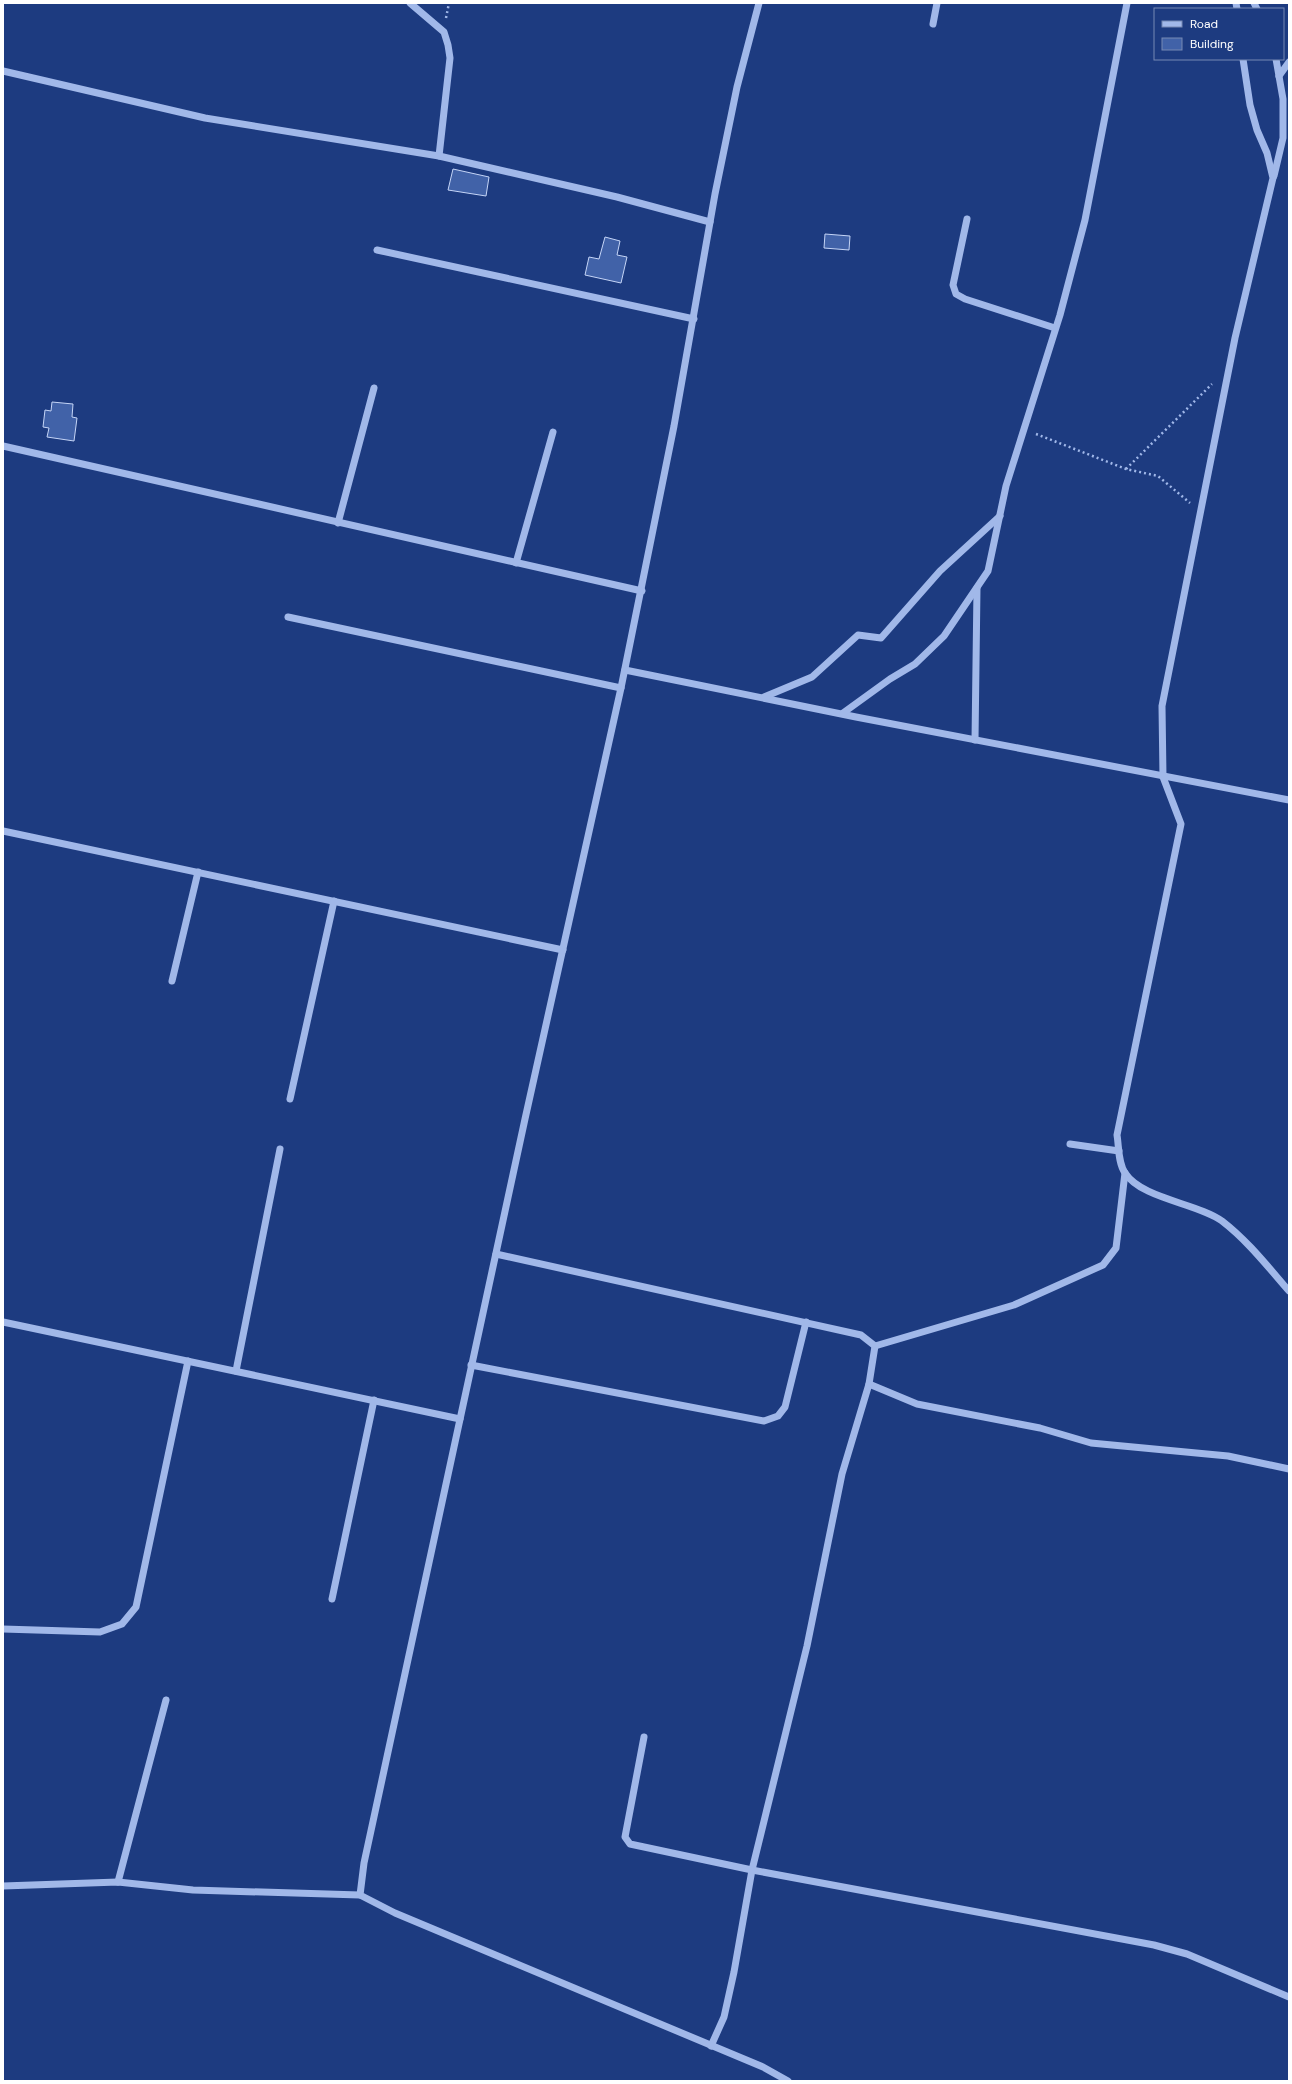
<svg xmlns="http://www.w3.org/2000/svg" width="1292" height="2084" font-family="'DM Sans',sans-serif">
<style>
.building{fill:#4162a8;stroke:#c5d5f7}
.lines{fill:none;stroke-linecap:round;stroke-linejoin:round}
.path{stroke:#a1b8e9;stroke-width:2.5;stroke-dasharray:2 3;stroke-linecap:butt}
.minor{stroke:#a1b8e9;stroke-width:7}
</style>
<rect width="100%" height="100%" fill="#1d3b80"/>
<g class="building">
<path d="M453,169L489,177L486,196L448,190Z"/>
<path d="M825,234L850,236L849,250L824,248Z"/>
<path d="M605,237L620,241L617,255L627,257L621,283L585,275L589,257L599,259Z"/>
<path d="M52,402L73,404L72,417L77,418L74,441L47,437L49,428L43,427L45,410L51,411Z"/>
</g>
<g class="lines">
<g class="path">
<path d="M446,18L449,3"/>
<path d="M1036,434L1126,469L1158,476L1190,503"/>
<path d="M1126,469L1212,384"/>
</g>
<g class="minor">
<path d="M410,3L444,32L448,45L450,58L439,156"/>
<path d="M759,3L737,87L715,194L674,426L621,688L525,1119L364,1863L360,1895L395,1913L763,2067L788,2081"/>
<path d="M1236,3L1237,9"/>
<path d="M1254,3L1257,9"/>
<path d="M933,24L937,3"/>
<path d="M1243,59L1250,105L1257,130L1267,153L1273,178L1235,338L1162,706L1163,777L1181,824L1117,1135C1119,1147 1118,1163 1125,1173C1142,1199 1197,1203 1222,1221C1248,1241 1268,1267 1289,1291"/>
<path d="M3,71L205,118L439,156L617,197L710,222"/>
<path d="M1279,76L1289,62"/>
<path d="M1274,176L1283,138V99L1276,59"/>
<path d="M967,219L953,285L956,294L965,299L1055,328"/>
<path d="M377,250L694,319"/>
<path d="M3,446L642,591"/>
<path d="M338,523L374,388"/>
<path d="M516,563L553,432"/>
<path d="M288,617L621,688"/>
<path d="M625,670L856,717L1289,800"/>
<path d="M764,697L812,677L858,635L881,638L940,571L1000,516"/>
<path d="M843,713L890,679L915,664L944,636L988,571L1006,486L1060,315L1085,220L1127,3"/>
<path d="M975,740L977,588"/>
<path d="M3,831L563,950"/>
<path d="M172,981L198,872"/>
<path d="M290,1099L334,901"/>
<path d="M1070,1144L1119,1151"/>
<path d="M496,1254L861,1335L875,1346L869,1384L842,1474L807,1646L752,1870L734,1972L724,2017L711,2046"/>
<path d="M3,1322L460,1419"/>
<path d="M875,1346L1014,1305L1103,1265L1116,1248L1125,1173"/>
<path d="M471,1365L764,1421L778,1416L785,1407L806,1322"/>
<path d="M236,1371L280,1149"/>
<path d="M869,1384L917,1404L1040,1428L1091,1443L1228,1456L1289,1469"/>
<path d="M332,1599L374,1400"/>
<path d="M3,1629L100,1632L122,1624L136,1607L188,1361"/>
<path d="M644,1737L625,1837L630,1844L752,1870L1154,1945L1187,1954L1289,1997"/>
<path d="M118,1882L166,1700"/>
<path d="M3,1886L118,1882L193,1890L360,1895"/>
</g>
</g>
<rect width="1292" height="2084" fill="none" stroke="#ffffff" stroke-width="8"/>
<rect x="1154" y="8" width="130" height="52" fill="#1d3b80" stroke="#7789b3"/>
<rect x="1162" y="21" width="20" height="6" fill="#a1b8e9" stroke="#7789b3"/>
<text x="1190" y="28" font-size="12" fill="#ffffff">Road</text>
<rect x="1162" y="38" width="20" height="12" fill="#4162a8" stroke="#7789b3"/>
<text x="1190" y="48" font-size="12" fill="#ffffff">Building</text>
</svg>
